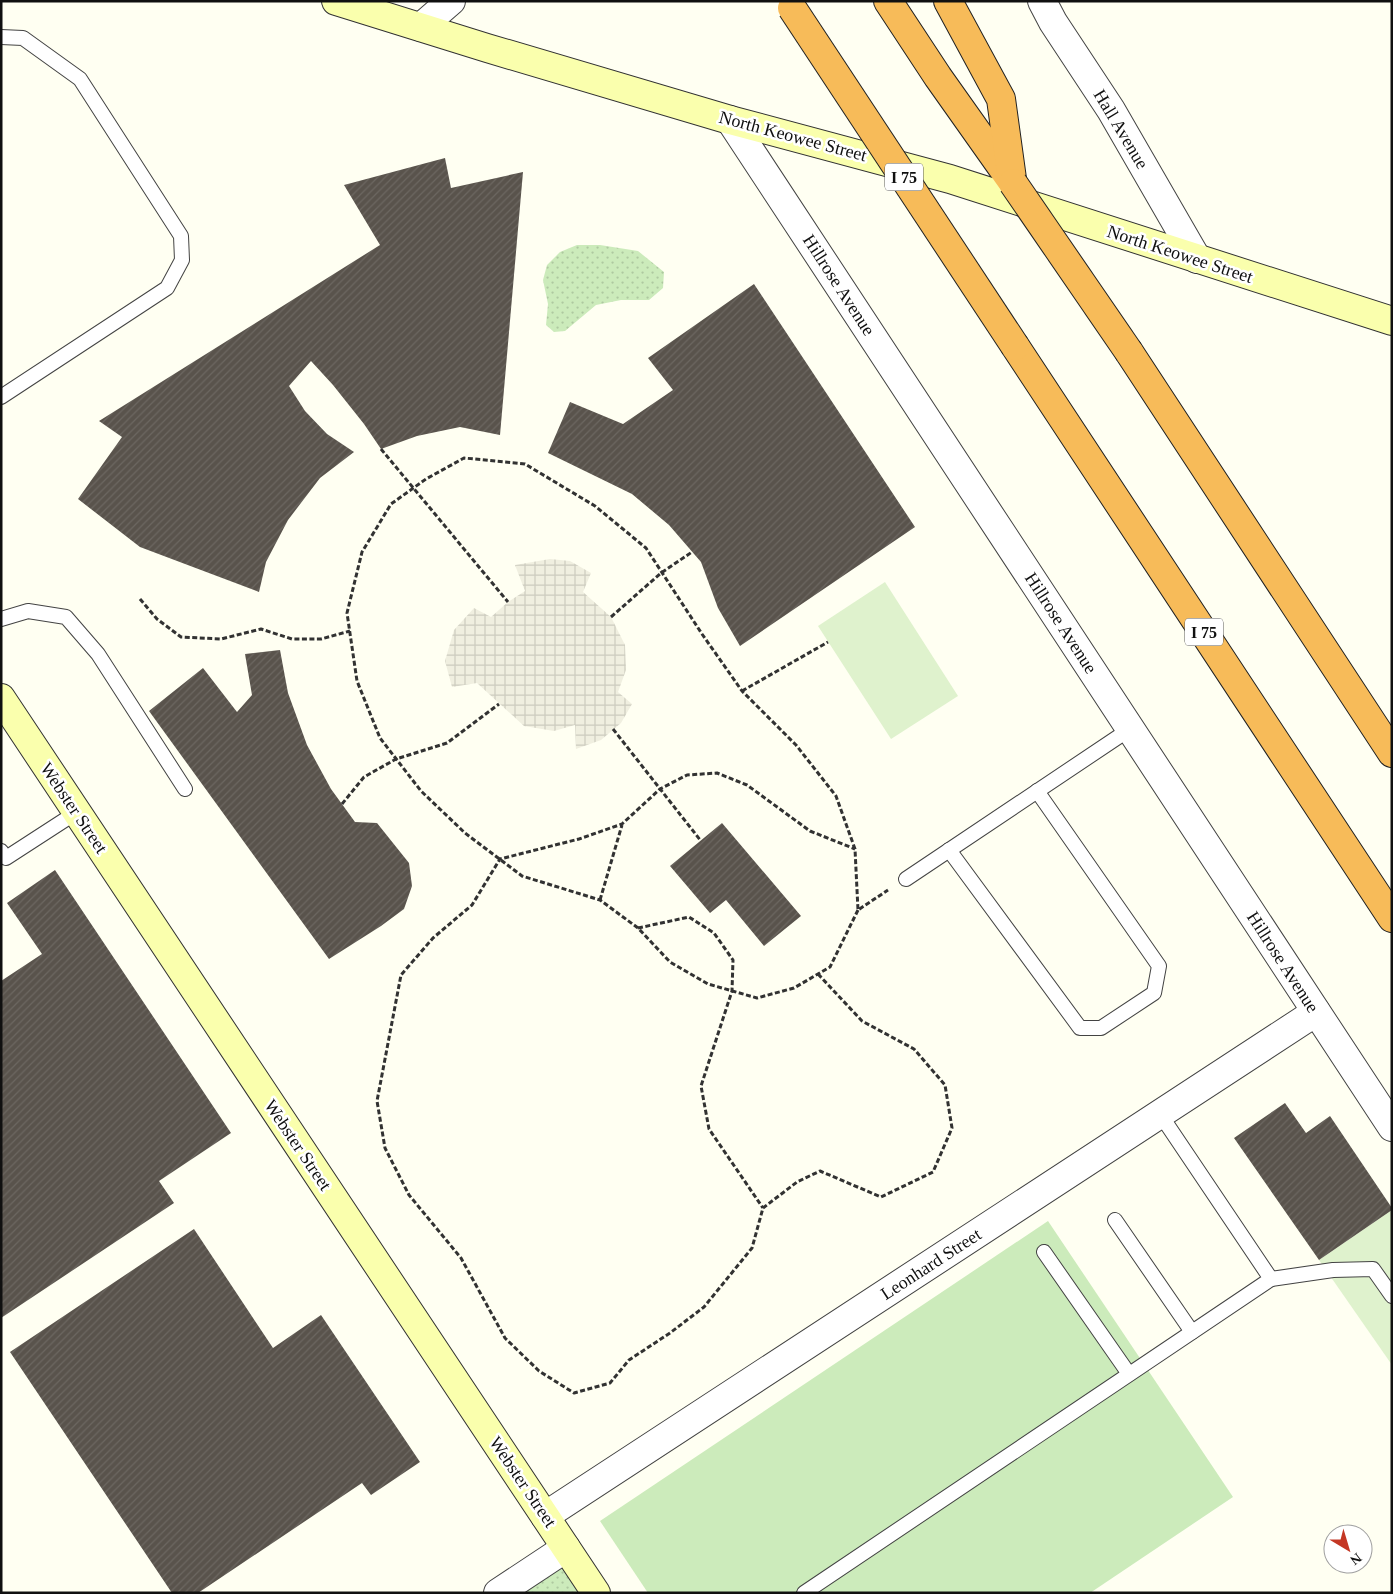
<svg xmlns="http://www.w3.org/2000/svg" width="1393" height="1594" font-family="'Times New Roman',serif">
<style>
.grass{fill:#ccebbb}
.park{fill:url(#park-dots)}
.pitch{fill:#dff2cd}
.plaza{fill:url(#plaza-grid)}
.building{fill:url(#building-hatch)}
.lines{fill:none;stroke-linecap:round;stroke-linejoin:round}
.lane-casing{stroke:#434343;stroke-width:16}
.street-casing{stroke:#434343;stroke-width:30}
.secondary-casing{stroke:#323232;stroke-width:30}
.highway-casing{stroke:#212121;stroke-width:30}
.path{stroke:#323232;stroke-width:3;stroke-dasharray:5 2.5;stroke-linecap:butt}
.lane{stroke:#fff;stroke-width:14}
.street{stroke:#fff;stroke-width:28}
.secondary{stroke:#faffad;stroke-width:28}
.highway{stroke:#f7bb59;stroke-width:28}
.highway-bridge-casing{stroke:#212121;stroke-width:30;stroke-linecap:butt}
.highway-bridge{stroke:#f7bb59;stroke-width:28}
.labels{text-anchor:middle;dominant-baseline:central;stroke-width:5;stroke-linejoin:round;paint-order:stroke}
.shield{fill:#fff;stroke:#585858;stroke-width:1}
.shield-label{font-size:16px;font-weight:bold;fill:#101010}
.street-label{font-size:18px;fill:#101010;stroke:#fff}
</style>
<defs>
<pattern id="park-dots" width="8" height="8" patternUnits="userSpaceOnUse" patternTransform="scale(1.25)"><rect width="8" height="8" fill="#ccebbb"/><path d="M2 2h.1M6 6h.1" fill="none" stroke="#aec8a0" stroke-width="1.8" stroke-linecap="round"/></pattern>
<pattern id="plaza-grid" width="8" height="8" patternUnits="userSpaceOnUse" patternTransform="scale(1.25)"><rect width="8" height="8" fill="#f0efe0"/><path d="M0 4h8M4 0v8" fill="none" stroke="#cdccbf"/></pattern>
<pattern id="building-hatch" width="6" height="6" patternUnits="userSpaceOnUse" patternTransform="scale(1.25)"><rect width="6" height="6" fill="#59534c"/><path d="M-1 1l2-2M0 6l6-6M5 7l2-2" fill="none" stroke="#6c6761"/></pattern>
</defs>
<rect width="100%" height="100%" fill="#fffff2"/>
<path class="grass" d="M1048,1221L1233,1497L1090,1593H648L600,1521Z"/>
<g class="park">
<path d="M577,245H600L638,251L664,272L663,288L649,300H621L596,305L565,331L554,332L546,325L548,304L543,280L547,265L560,252Z"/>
<path d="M566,1548L596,1593H498Z"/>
</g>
<g class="pitch">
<path d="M885,582L958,696L891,739L818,626Z"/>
<path d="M1392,1210V1365L1319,1260Z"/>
</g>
<path class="plaza" d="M550,559L570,561L591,573L583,592L611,617L625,645L626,670L618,692L632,704L621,723L601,740L576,749L575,725L554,731L524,726L477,683L452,687L445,661L454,630L474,608L491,617L508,602L525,591L515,565Z"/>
<g class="building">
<path d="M445,158L451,188L523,172L500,435L460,427L417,436L381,449L364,424L333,385L311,361L289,386L305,411L327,434L354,452L320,478L288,520L266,562L259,592L140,547L78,499L122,437L99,421L380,245L344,185Z"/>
<path d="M754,284L915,527L740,646L718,608L701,562L669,525L632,494L548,453L570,402L623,424L673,390L648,358Z"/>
<path d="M280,650L288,693L307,745L331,789L355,822L377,823L409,863L412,886L404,909L381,926L329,959L149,711L203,668L237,712L252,695L245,654Z"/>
<path d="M722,823L801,916L764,946L726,900L710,913L670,866Z"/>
<path d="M55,870L231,1133L159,1181L174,1203L1,1318V981L42,954L7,903Z"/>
<path d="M1285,1103L1306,1133L1330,1116L1392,1208V1210L1319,1260L1234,1138Z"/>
<path d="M194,1229L273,1348L321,1315L420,1462L371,1495L362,1483L198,1593H172L10,1352Z"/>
</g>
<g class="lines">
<defs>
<g id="lane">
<path d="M1,37L23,38L80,79L181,236L182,260L167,288L1,397"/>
<path d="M1,619L28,611L66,617L98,654L185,789"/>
<path d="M949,850L1080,1028H1101L1154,993L1159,966L1037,791"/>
<path d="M1,851L6,858L77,812"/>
<path d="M906,879L1130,729"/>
<path d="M1115,1220L1192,1332"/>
<path d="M1044,1252L1129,1374"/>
<path d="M1271,1279L1333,1270L1373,1269L1392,1296"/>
<path d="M804,1593L1271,1279L1160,1114"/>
</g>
<g id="street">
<path d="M1042,1L1053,22L1111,110L1197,259"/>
<path d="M421,27L451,1"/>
<path d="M730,120L1392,1127"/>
<path d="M545,1516L1316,1012"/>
<path d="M498,1593L566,1548"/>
</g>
<g id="secondary">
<path d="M336,1L487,48L730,120L950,179L1392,321"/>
<path d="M1,698L596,1593"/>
</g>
<g id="highway">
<path d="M888,1L938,77L1013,183"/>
<path d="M948,1L1001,99L1012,179"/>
<path d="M1015,346L1392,918"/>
<path d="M1129,352L1392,753"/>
</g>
</defs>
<use href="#lane" class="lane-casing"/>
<use href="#street" class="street-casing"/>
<use href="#secondary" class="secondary-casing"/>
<use href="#highway" class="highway-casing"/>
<g class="path">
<path d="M381,449L508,602"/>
<path d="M140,599L157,619L181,637L221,639L261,629L292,639H321L350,631"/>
<path d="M611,617L661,573L692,552"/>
<path d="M742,691L828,642"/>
<path d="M613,729L701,841"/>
<path d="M342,804L364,777L396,759L447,743L499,704"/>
<path d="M600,900L622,825"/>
<path d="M858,910L830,967L794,988L757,998L708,984L670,962L638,928L600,900L522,876L465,833L421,791L380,738L357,681L347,613L362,552L391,504L426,479L464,458L525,464L595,506L646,548L702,634L742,691L796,745L836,796L855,849L858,910L888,890"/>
<path d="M638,928L689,917L714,933L733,960L732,991L701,1086L709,1129L763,1208"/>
<path d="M818,974L862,1021L914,1049L945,1085L952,1128L933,1172L881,1197L820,1171L797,1182L763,1208L752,1248L704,1307L670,1333L629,1360L610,1383L574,1393L539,1371L505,1338L461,1258L409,1195L385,1148L377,1101L401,975L433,938L472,905L500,859L579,839L622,824L660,789L687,775L717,773L747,785L810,831L855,849"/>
</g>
<use href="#lane" class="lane"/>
<use href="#street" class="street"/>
<use href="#secondary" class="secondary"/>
<use href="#highway" class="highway"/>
<defs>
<g id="highway-bridge">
<path d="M792,8L1015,346"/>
<path d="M1013,183L1129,352"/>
</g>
</defs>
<use href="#highway-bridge" class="highway-bridge-casing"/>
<use href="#highway-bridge" class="highway-bridge"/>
</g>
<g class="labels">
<g class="shield">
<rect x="885" y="163.5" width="38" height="27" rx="4"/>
<rect x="1185" y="618.5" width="38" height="27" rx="4"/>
</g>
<g class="shield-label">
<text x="904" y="177">I 75</text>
<text x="1204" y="632">I 75</text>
</g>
<g class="street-label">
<text transform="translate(1121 129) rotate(59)">Hall Avenue</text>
<text transform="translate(793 136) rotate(15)">North Keowee Street</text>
<text transform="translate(1180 254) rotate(18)">North Keowee Street</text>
<text transform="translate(839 285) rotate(57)">Hillrose Avenue</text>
<text transform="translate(1061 623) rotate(57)">Hillrose Avenue</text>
<text transform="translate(74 808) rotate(56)">Webster Street</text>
<text transform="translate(1283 962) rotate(57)">Hillrose Avenue</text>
<text transform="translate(298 1145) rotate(56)">Webster Street</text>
<text transform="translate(931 1264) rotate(-33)">Leonhard Street</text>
<text transform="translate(523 1482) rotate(56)">Webster Street</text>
</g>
</g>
<rect width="1393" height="1594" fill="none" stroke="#101010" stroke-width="5"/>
<g transform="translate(1348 1549) rotate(142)"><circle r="24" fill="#ffffff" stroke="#9f9f9f"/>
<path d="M0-4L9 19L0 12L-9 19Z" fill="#c43724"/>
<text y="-8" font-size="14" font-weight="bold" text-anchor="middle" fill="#101010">N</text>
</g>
</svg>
